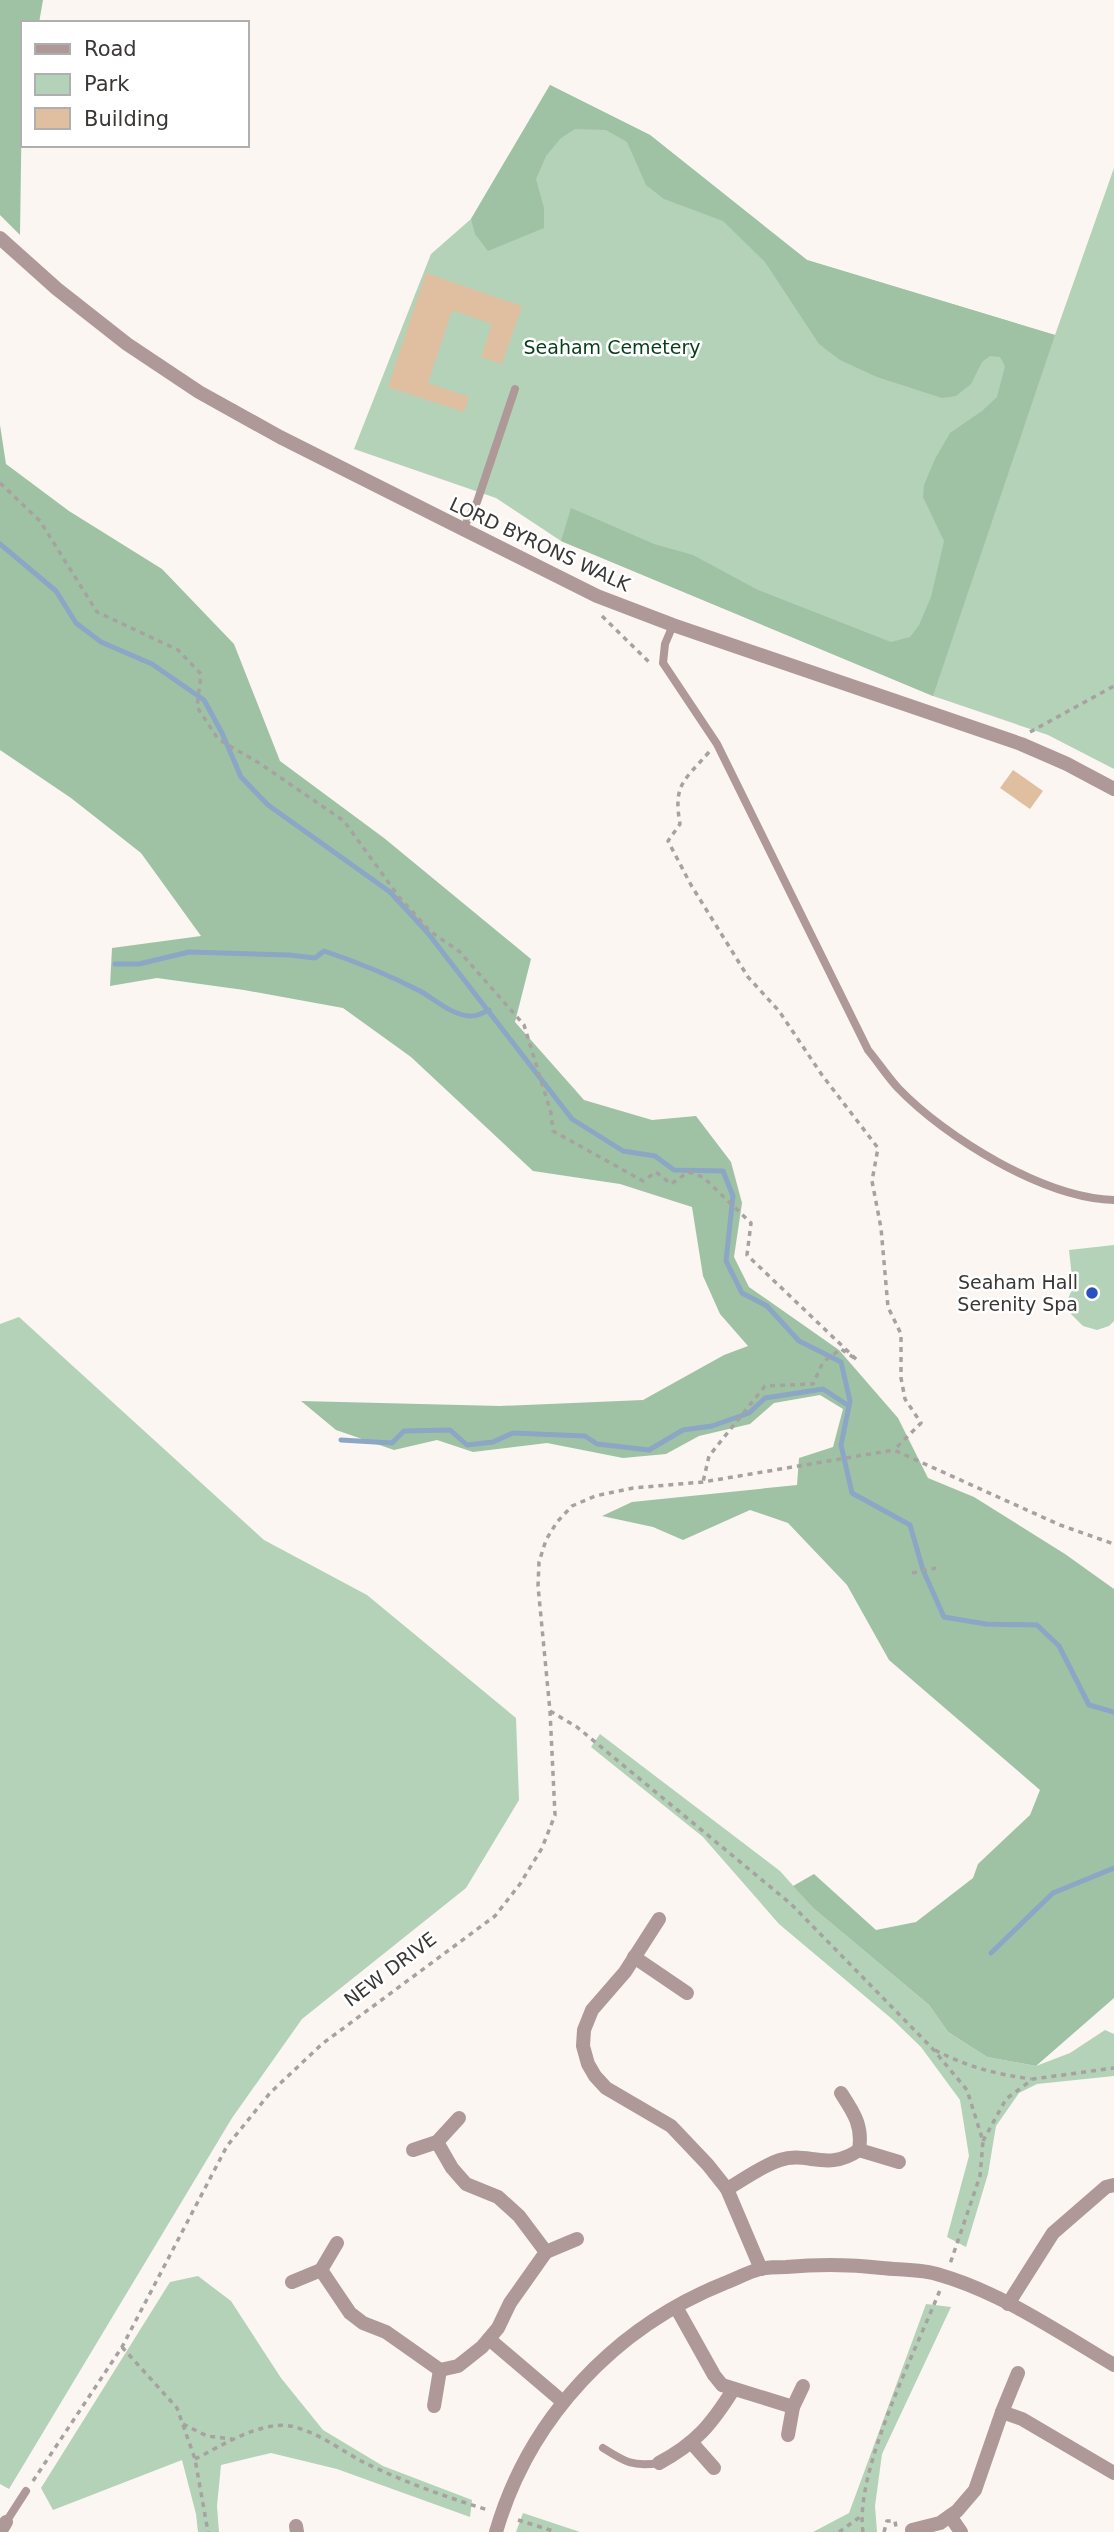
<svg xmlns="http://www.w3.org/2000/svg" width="1114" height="2532" font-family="'DejaVu Sans',sans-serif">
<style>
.green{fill:#b3d2b8}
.forest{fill:#9fc2a5}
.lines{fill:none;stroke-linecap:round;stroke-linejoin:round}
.stream{stroke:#8ca6c6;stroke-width:5}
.building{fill:#dfbfa0}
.path{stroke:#a6a29f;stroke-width:3.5;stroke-dasharray:5 5;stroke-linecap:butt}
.lane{stroke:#ae9998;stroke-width:8}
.street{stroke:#ae9998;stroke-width:14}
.poi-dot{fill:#2950bf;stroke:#fff;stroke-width:2.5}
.labels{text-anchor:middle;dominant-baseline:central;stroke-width:5;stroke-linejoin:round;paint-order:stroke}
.park-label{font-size:19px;fill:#053f19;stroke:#fff}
.street-label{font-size:19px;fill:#3a3836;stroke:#fff}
.poi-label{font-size:19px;fill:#3a3836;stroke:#fff;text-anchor:end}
</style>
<rect width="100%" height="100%" fill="#fbf6f2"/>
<g class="green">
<path d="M550,85L650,135L807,260L1055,335L1114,168V769L1048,735L933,696L561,541L496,498L354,449L431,254L471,219Z"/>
<path d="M1114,1245V1321L1109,1326L1097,1330L1083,1326L1071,1314L1068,1299L1073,1287L1069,1250Z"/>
<path d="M19,1317L264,1540L367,1595L516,1718L519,1800L466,1888L302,2019L232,2118L9,2489L0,2484V1324Z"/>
<path d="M600,1734L780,1871L813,1908L929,2005L948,2032L987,2057L1036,2066L1070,2053L1105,2030L1114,2034V2076L1037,2084L1019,2093L996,2126L988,2174L966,2247L947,2237L969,2156L960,2100L921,2047L892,2019L779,1924L703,1837L591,1747Z"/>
<path d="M198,2276L231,2301L281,2378L323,2430L383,2466L472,2500L470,2517L337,2469L271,2453L221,2465L217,2506L219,2532H198L196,2514L182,2460L53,2510L41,2488L170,2282Z"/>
<path d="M926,2304L951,2307L882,2454L875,2506L877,2532H813L849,2513Z"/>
<path d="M523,2513L580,2532H516Z"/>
</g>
<g class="forest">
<path d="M0,0H43L39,23H23L20,235L0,215Z"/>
<path d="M550,85L650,135L807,260L1055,335L933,696L561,541L571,508L654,544L693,555L758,590L891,642L910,637L919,625L931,597L944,541L923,497L924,485L935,459L950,433L982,411L997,397L1005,366L1000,357L990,356L982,362L971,384L956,396L942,398L877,377L840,360L819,344L765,262L723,221L664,199L646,185L627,142L606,130L575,129L561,138L546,156L536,179L544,208V228L488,251L475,234L471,219Z"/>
<path d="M0,425L6,464L69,511L162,569L234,644L280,761L384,838L531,959L515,1022L584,1100L652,1120L696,1116L731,1162L742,1203L734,1257L749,1287L839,1350L898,1418L928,1478L974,1497L1065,1554L1114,1589V1998L1036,2066L987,2057L948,2032L929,2005L813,1908L793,1886L814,1874L876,1930L916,1922L973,1878L978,1864L1030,1815L1040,1790L889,1660L847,1585L788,1523L750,1510L683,1540L653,1527L602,1516L632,1502L797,1485L799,1458L833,1447L843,1409L820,1395L774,1403L750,1424L699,1436L666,1454L623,1458L547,1443L473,1452L437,1440L394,1450L336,1430L301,1401L500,1406L643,1400L724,1355L748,1346L720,1314L703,1276L692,1207L620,1184L533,1171L411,1057L343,1008L244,990L157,978L110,986L112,948L201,936L141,853L71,798L0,750Z"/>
</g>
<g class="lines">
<g class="stream">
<path d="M0,544L56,591L76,623L101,642L152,664L204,700L222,733L241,777L268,805L390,892L427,932L572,1119L623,1151L655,1156L674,1170L723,1171L733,1196L726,1261L742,1293L767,1306L799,1341L841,1362L850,1401L841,1445L852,1493L910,1525L923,1570L944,1617L986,1624L1037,1625L1059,1646L1089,1705L1114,1712"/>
<path d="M115,964H139L189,952L289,955L315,958L324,951C357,962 389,975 420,991C436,1000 450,1014 469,1016C477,1017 482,1013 489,1010"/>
<path d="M341,1440L392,1443L404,1431L450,1430L467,1445L493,1442L513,1433L585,1436L597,1444L649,1450L683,1430L712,1426L749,1413L765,1398L823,1389L849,1406"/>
<path d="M991,1953L1053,1893L1114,1868"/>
</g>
</g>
<g class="building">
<path d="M426,273L522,306L502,364L481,357L492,324L452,310L428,383L469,397L464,412L388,387Z"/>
<path d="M1013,770L1043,791L1030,809L1000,788Z"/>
</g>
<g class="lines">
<g class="path">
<path d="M0,483L40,521L97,612L178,650L201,674L197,707L218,739L259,763L344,821L399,897L430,931L460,952L524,1025L551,1113L553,1131L643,1181L656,1172L671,1184L688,1172L703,1177L751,1223L747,1255L857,1360L841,1349L823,1362L813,1384L765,1386L709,1456L703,1482"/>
<path d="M602,616L649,662"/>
<path d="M1030,732L1114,686"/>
<path d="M709,752C684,781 673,784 680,824L668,841L691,885L748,977L779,1011L822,1075L878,1148L872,1181L881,1228L888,1307L901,1334V1378L905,1399L921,1423L894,1450"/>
<path d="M912,1573L936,1568"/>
<path d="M550,1711L577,1727L791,1904L932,2048L967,2090L983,2141L980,2176L950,2264"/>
<path d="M935,2050C967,2067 996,2074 1031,2079"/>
<path d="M983,2141L1006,2099L1033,2079L1114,2068"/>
<path d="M122,2347L177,2408L195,2459L208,2532"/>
<path d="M183,2424L207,2436L232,2439"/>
<path d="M195,2459C221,2446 260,2421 290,2426C317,2431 343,2452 367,2464C407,2483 446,2497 488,2510"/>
<path d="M33,2481L122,2347L227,2146L270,2093L322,2044L495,1916L520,1884L542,1848L555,1815L550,1711L538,1586L539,1562L546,1540L557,1522L572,1506L595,1496L633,1488L703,1482L894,1450L1060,1525L1114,1544"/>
<path d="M518,2520L556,2532"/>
<path d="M839,2532L860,2517"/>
<path d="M863,2532C854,2472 916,2350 940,2290"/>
<path d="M884,2532L887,2521H895L896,2527"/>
</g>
<g class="lane">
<path d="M463,529L477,502L515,389"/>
<path d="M673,625L665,644L663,663L717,744L868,1050C878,1062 887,1076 898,1088C946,1138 1044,1198 1114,1200"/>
<path d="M603,2448C625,2462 633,2467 659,2463"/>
<path d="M6,2522L26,2491"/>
</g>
<g class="street">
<path d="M0,238L57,289L127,344L199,392L280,437L463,529L597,596L673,625L1021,744L1067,764L1114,789"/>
<path d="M659,1919L625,1972L592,2010L584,2030L583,2046L588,2064L595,2076L606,2088L671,2126L708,2165L727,2189L761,2269"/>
<path d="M634,1957L687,1993"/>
<path d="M413,2150L437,2142L459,2118"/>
<path d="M859,2150L899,2162"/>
<path d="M727,2189C743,2180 761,2166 780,2160C808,2151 827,2172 859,2150C863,2126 854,2113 841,2093"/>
<path d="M546,2252L577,2239"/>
<path d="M321,2270L350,2313L363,2323L386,2332L440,2370L458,2366L482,2347L498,2328L510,2303L546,2252L519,2216L498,2197L466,2184L452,2168L437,2142"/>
<path d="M292,2282L321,2270L337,2243"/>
<path d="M1008,2304L1053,2233L1106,2187L1114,2185"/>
<path d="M676,2307L714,2375L722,2385L793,2407"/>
<path d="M489,2339L563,2402"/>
<path d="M434,2406L440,2370"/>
<path d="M1002,2412L1022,2419L1114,2473"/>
<path d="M788,2435L793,2407L803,2386"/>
<path d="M691,2442L714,2468"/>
<path d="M659,2463C696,2443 711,2425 733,2390"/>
<path d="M950,2516L961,2532"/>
<path d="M296,2526L297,2532"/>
<path d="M912,2530L940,2523L957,2511L975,2490L1002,2412L1018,2373"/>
<path d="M0,2532L6,2522"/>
<path d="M496,2532C529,2418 615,2327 725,2283C736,2279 748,2272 760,2269C768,2267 778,2267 786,2267C819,2264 849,2264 882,2268C900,2270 922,2269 940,2275C1002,2293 1058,2332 1114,2365"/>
</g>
</g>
<circle class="poi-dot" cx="1092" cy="1293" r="7"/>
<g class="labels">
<g class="park-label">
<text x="612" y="347">Seaham Cemetery</text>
</g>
<g class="street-label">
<text transform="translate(540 544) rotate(25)">LORD BYRONS WALK</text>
<text transform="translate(390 1969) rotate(-37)">NEW DRIVE</text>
</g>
<g class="poi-label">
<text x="1078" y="1282">Seaham Hall<tspan x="1078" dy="22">Serenity Spa</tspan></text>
</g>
</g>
<rect x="21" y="21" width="228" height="126" fill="#ffffff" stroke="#b0afaf" stroke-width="2"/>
<rect x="35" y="44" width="35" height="10" fill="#ae9998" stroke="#b0afaf" stroke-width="2"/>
<text x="84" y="56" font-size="21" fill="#3a3836">Road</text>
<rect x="35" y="74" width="35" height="21" fill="#b3d2b8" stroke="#b0afaf" stroke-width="2"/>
<text x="84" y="91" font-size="21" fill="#3a3836">Park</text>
<rect x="35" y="108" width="35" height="21" fill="#dfbfa0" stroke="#b0afaf" stroke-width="2"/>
<text x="84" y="126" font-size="21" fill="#3a3836">Building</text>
</svg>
